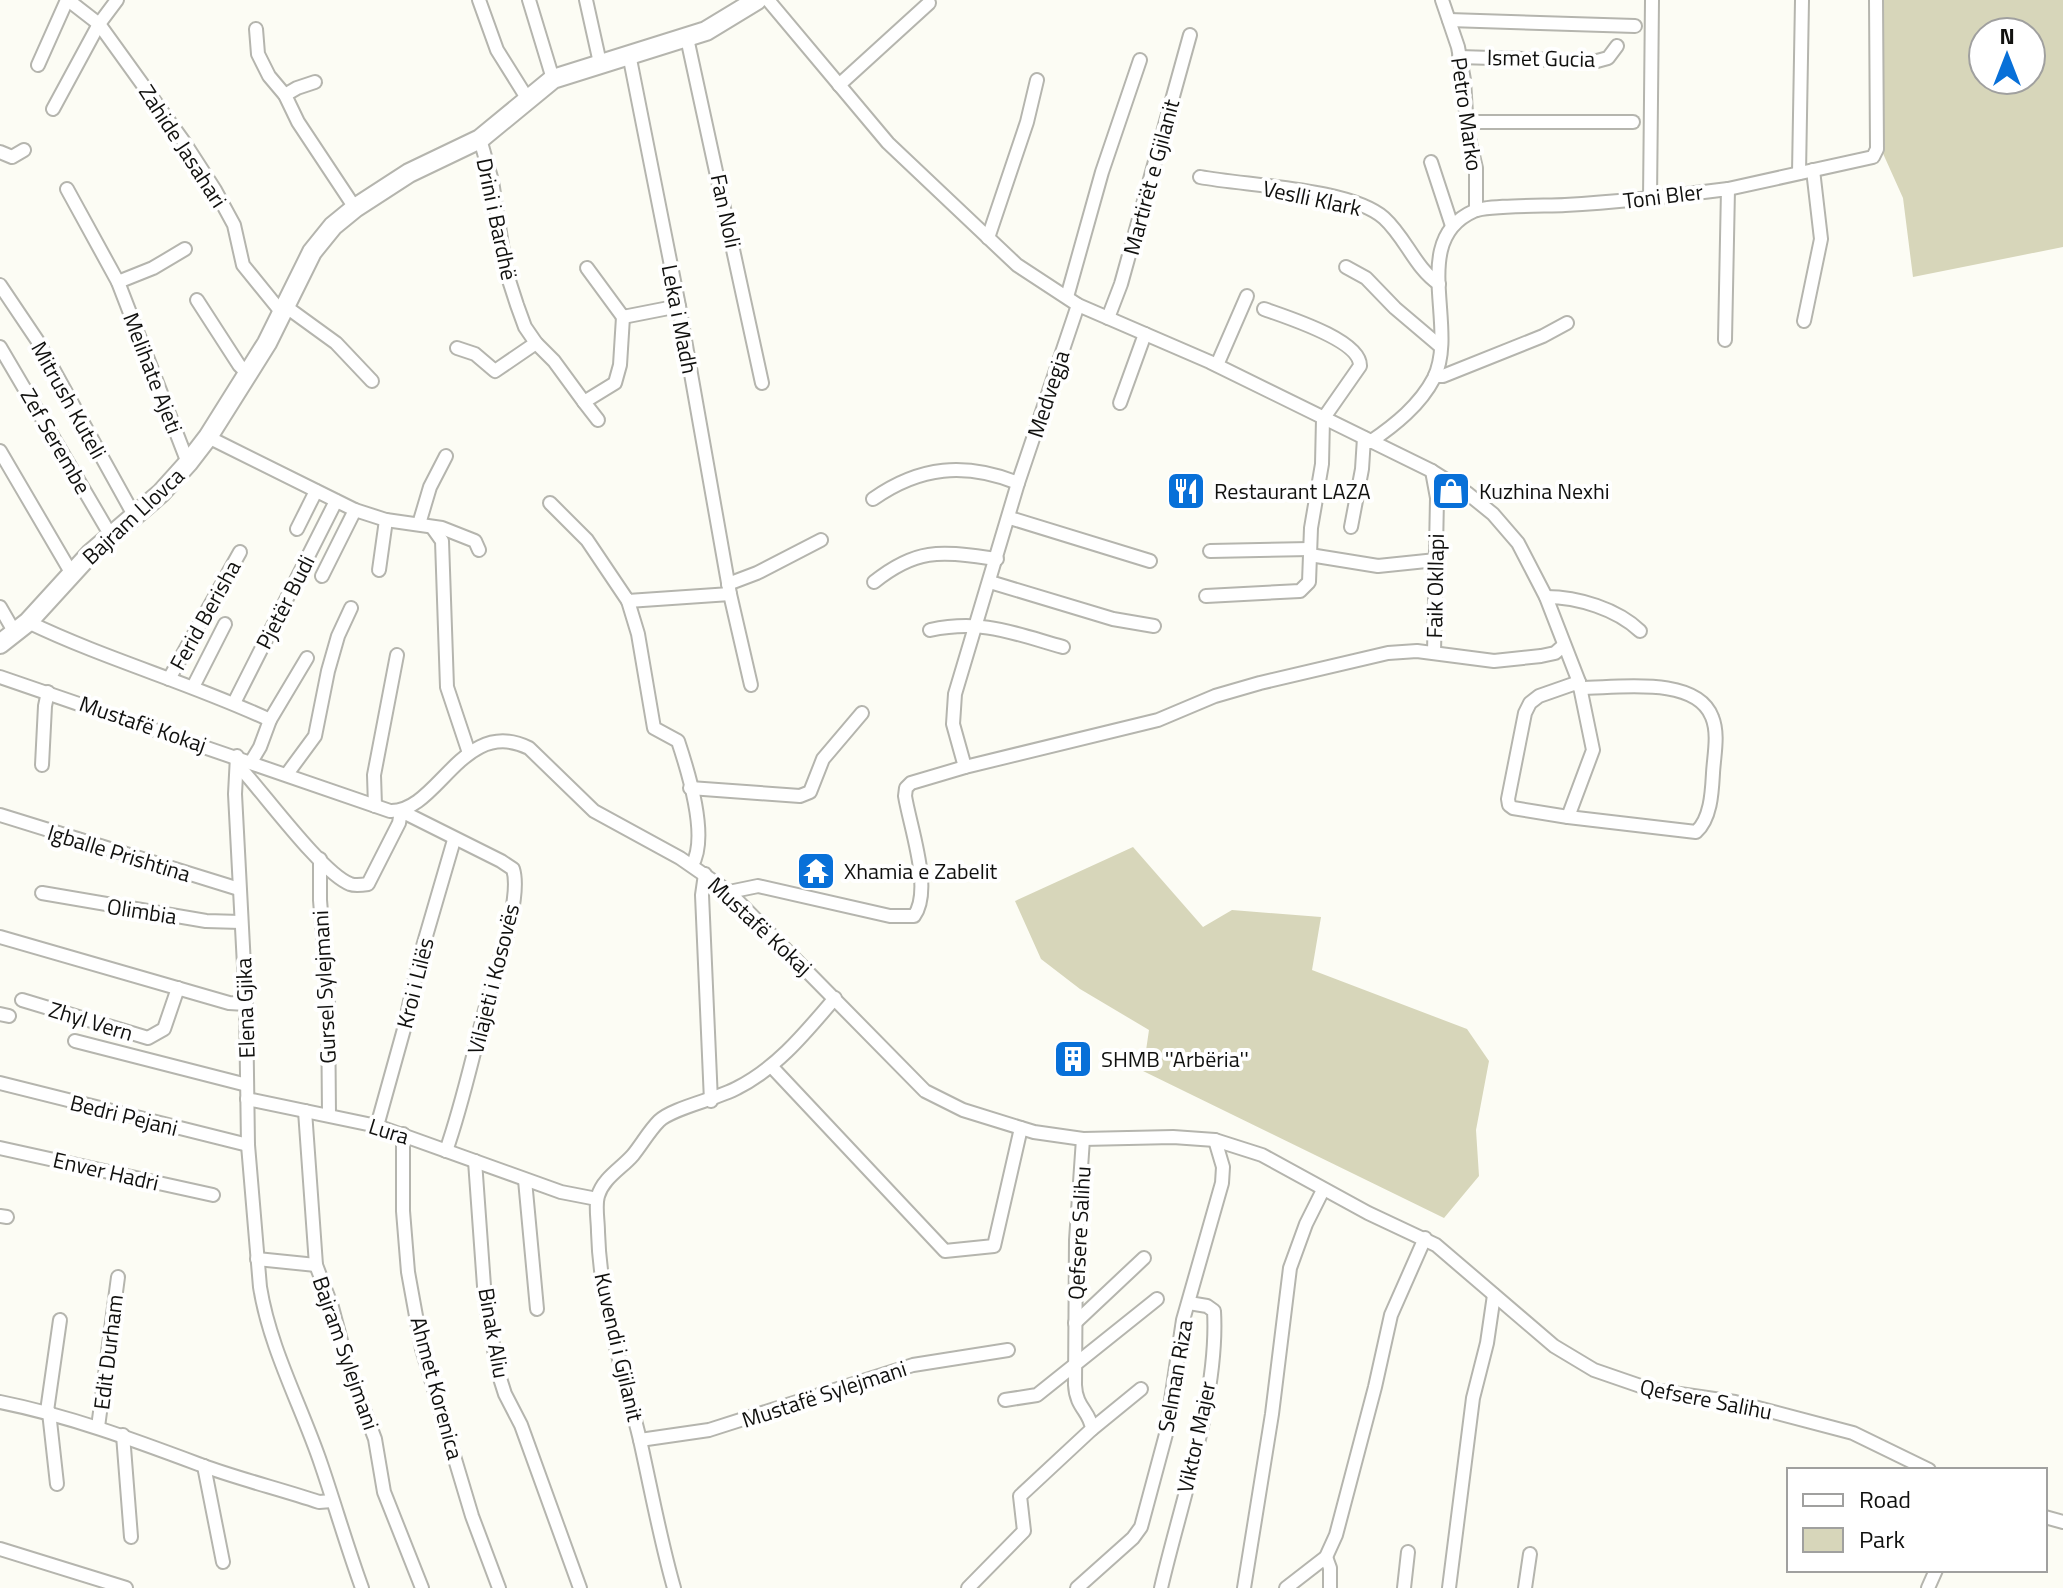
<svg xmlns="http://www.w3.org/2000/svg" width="2063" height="1588" font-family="'Titillium Web',sans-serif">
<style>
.green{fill:#d7d6ba;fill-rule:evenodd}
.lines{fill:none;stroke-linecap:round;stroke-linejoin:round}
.street-casing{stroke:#b5b5ae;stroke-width:16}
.secondary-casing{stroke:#b5b5ae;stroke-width:22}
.street{stroke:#fff;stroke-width:12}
.secondary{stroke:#fff;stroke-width:18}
.labels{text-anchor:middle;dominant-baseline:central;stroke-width:8;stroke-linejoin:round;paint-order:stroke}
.street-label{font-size:22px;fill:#11110f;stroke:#fff}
.poi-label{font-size:22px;fill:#11110f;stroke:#fff;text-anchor:start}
</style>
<rect width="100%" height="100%" fill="#fcfcf4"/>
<g class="green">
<path d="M1881,0H2063V247L1913,277L1903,198L1881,149ZM1983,32H2031V80H1983Z"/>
<path d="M1133,847L1203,927L1232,910L1321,917L1312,970L1467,1029L1489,1061L1476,1130L1479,1176L1444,1218L1143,1071L1149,1030L1080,989L1041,959L1015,901Z"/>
</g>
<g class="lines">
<defs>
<g id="street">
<path d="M68,0L99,24L184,142L215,190L234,225L243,265L282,313"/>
<path d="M479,0L497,50L527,98"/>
<path d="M529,0L553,79"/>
<path d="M586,0L600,63"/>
<path d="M768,0L888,143L1017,265L1078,305L1210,362L1432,471L1467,493L1493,514L1518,543L1546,597L1579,682L1593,750L1568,817"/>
<path d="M1442,0L1458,47L1464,80L1467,130L1476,168V210"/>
<path d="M1449,20L1635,26"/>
<path d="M256,29L258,54L269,76L285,95L298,122L355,208"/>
<path d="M687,38L762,383"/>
<path d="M1459,57L1597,61L1608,58L1617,46"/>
<path d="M38,65L67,0"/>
<path d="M839,85L929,3"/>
<path d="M285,95L297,88L315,82"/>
<path d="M53,109L99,24L117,0"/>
<path d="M1467,122H1633"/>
<path d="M480,139L492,181L506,271L517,305L525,327L536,343L554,361L584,402L615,383L620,365L623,317"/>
<path d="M0,152L12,157L24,150"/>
<path d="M1431,162L1452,226"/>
<path d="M1799,173L1802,0"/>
<path d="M1200,177C1247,186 1350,188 1384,218C1406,238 1415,268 1439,284"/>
<path d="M67,189L118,282L188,463"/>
<path d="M1728,189L1873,157L1877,149L1876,0"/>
<path d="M1650,199L1652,0"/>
<path d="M988,238L1027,122L1037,80"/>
<path d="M1346,267L1366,278L1395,308L1441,347"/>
<path d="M587,268L623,317L679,306"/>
<path d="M118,282L153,268L185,249"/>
<path d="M0,285L37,340L135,517"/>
<path d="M1067,297L1102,172L1140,60"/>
<path d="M197,300L239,365L247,373"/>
<path d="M285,306L336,343L372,381"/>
<path d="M1108,318L1121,284L1190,35"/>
<path d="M1804,321L1821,239L1813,170"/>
<path d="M0,347L111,536"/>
<path d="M457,348L475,354L495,371L536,343"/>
<path d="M1217,365L1247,296"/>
<path d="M1435,376H1443L1543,336L1567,323"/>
<path d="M584,402L598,420"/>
<path d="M1120,403L1145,334"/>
<path d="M208,437L355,510L386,520L442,528L475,541L479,550"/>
<path d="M1370,442C1395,425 1420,405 1434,378C1459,327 1408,240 1474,211C1486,205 1547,206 1565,205C1619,202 1673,196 1728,189L1725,340"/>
<path d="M0,451L72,574"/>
<path d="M1432,471L1437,498L1434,653"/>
<path d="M873,499C920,466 965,462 1018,483"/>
<path d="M550,503L587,540L628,601L730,594L679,306L629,54"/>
<path d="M1010,518L1150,561"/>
<path d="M419,524L430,487L446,456"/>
<path d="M432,527L442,541L447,687L469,753"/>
<path d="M1351,527L1362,469L1364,438"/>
<path d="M297,529L316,491"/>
<path d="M1210,551L1310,549"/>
<path d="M1310,555L1378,566L1436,560"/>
<path d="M379,570L386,520"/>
<path d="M322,576L355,510"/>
<path d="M874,582C919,546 943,552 997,559"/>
<path d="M990,582L1113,619L1154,626"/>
<path d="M728,584L757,573L821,540"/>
<path d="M730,594L751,685"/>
<path d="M1206,596L1300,591L1309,582L1311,528L1322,464L1323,419L1360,366C1361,340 1286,317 1264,309"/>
<path d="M1546,597C1578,597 1617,609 1640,631"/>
<path d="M628,601L638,634L654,728L678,741C688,771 709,837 692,865"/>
<path d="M0,607L15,633"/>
<path d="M28,622C107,660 191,683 270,720"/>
<path d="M930,630C982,619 1013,633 1063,647"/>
<path d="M0,677L390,811C438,813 463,715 529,748L594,811L680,858L729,892L925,1091L963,1110L1034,1132L1083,1139L1173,1137L1215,1140L1262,1155L1368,1213L1436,1245L1554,1346L1594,1370L1652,1390L1735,1402L1853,1433L1929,1470"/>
<path d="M169,679L240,552"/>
<path d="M1579,682L1539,696L1530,703L1525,713L1508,799L1509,805L1513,808L1568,817L1696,832C1711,819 1712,791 1713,773C1714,755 1719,734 1712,717C1696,675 1617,688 1580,688"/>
<path d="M193,687L225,624"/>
<path d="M234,703L336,501"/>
<path d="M237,756L235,794L246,1004L248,1145L260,1287C270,1349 301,1405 321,1464C335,1505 347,1547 362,1588"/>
<path d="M238,759L243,771C265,795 323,874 350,884C355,886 362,885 368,884L399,823L401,811L501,861L513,869C522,897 497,967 489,996C474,1048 464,1100 446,1151"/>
<path d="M251,762L260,747L270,720L307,658"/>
<path d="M42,765L45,706L48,692"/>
<path d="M965,767L953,724L955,694L1018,483L1078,305"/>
<path d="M287,774L315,736L328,671L338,636L351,608"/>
<path d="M690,788L800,796L810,792L823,759L862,713"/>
<path d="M375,806L374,775L397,655"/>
<path d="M0,815L239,889"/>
<path d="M320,859V900L328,998L329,1115"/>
<path d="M705,874L702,895L711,1101"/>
<path d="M729,892L758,886L890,916H914C933,890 910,827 905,796L906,788L911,783L965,767L1158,720L1215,696L1260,683L1388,653L1417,651L1494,661L1541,656L1555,653L1564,645"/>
<path d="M42,893L206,921L241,922"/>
<path d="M0,937L229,1003L246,1004"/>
<path d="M22,1000L148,1038L164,1029L178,988"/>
<path d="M0,1014L9,1016"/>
<path d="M75,1041L247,1085"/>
<path d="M771,1066L945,1251L994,1246L1021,1128"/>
<path d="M0,1083L248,1145"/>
<path d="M247,1099L377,1126L561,1192L597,1199"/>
<path d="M305,1111L316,1265L332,1307L348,1367L375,1439L384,1492L422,1588"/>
<path d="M377,1126L404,1029L419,960L454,840"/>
<path d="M403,1134V1211L408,1272L422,1349L472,1516L499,1588"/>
<path d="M0,1148L213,1195"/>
<path d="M475,1161L485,1300L498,1372L505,1394L521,1425L580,1588"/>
<path d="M525,1180L537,1309"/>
<path d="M0,1216L7,1217"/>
<path d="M257,1259L316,1265"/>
<path d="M1075,1323L1144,1258"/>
<path d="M1005,1400L1037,1395L1157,1299"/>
<path d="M0,1402C70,1416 134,1440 201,1465C239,1479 280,1489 319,1502L332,1501"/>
<path d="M47,1411L60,1320"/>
<path d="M49,1412L57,1484"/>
<path d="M98,1427L118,1277"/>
<path d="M1092,1429L1141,1389"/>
<path d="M123,1435L131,1537"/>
<path d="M640,1440L709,1430L913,1365L1008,1350"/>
<path d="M204,1466L223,1562"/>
<path d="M2045,1517L2063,1522"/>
<path d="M0,1549L126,1588"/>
<path d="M1326,1557L1330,1568V1588"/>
<path d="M674,1588C660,1539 651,1489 640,1440C623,1370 600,1304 598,1232C598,1220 595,1206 598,1196C603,1178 622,1168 633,1155C642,1144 649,1131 659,1121C672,1108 717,1099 737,1088C777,1068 806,1032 835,998"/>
<path d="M968,1588L1024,1531L1020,1496L1092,1429C1090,1411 1076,1408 1075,1385L1076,1240L1083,1139"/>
<path d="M1077,1588L1133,1538L1141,1527L1166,1434L1183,1320L1222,1183L1223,1167L1215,1140"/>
<path d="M1161,1588C1180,1505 1219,1396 1214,1311L1207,1306L1189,1303"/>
<path d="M1244,1588L1272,1414L1290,1268L1306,1224L1323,1190"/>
<path d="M1286,1588L1326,1557L1336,1535L1375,1387L1391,1315L1425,1238"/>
<path d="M1404,1588L1408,1552"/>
<path d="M1449,1588L1473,1398L1487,1343L1494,1295"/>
<path d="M1525,1588L1530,1554"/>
<path d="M1928,1588L1936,1570"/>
</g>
<path id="secondary" d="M0,644L28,622L91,553L161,493L188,463L208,437L267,343L312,252L333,226L355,208L409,173L480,139L553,79L706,31L757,0"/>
</defs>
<use href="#street" class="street-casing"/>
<use href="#secondary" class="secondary-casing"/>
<use href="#street" class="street"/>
<use href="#secondary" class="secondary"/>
</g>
<defs>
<symbol id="restaurant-square" viewBox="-11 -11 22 22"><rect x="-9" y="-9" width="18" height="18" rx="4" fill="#0870d8" stroke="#fff"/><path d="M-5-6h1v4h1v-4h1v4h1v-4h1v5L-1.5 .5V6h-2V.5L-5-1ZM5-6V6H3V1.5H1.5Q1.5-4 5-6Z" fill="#fff"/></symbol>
<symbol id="shop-square" viewBox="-11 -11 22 22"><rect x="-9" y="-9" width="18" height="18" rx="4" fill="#0870d8" stroke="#fff"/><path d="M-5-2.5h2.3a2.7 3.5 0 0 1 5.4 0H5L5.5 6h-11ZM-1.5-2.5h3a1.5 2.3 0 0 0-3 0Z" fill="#fff"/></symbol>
<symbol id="temple-square" viewBox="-11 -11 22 22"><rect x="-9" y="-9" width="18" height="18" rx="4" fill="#0870d8" stroke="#fff"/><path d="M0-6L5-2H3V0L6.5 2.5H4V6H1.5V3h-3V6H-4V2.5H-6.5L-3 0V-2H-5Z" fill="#fff"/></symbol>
<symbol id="building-square" viewBox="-11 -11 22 22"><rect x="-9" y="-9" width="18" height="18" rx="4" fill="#0870d8" stroke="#fff"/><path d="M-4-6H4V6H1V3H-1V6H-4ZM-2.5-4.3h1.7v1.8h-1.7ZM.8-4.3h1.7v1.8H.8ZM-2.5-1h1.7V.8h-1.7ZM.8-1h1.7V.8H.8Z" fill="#fff"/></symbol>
</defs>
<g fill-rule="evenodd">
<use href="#restaurant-square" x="1164" y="469" width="44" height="44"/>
<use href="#shop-square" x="1429" y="469" width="44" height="44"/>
<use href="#temple-square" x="794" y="849" width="44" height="44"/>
<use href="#building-square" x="1051" y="1037" width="44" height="44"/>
</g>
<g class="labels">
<g class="street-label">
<text transform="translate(1541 58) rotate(1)">Ismet Gucia</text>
<text transform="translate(1467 114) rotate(82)">Petro Marko</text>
<text transform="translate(183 146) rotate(57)">Zahide Jasahari</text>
<text transform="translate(1151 177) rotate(-75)">Martirët e Gjilanit</text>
<text transform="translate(1663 196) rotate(-7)">Toni Bler</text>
<text transform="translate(1312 198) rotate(12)">Veslli Klark</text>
<text transform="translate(726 211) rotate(78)">Fan Noli</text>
<text transform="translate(497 219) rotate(78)">Drini i Bardhë</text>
<text transform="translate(680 319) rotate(79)">Leka i Madh</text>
<text transform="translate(153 373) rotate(69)">Melihate Ajeti</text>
<text transform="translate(1048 394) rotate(-72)">Medvegja</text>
<text transform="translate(69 400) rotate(61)">Mitrush Kuteli</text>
<text transform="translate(56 441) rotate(60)">Zef Serembe</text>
<text transform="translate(133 516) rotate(-43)">Bajram Llovca</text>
<text transform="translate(1435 586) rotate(-89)">Faik Okllapi</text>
<text transform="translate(285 602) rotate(-63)">Pjetër Budi</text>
<text transform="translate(205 615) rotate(-61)">Ferid Berisha</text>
<text transform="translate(143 724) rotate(19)">Mustafë Kokaj</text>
<text transform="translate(119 853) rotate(17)">Igballe Prishtina</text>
<text transform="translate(142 911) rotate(9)">Olimbia</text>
<text transform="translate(760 926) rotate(43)">Mustafë Kokaj</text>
<text transform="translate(493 979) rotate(-76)">Vilajeti i Kosovës</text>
<text transform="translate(415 983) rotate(-76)">Kroi i Lilës</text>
<text transform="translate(324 987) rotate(-93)">Gursel Sylejmani</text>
<text transform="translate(245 1008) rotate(-92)">Elena Gjika</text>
<text transform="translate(91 1021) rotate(17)">Zhyl Vern</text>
<text transform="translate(124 1115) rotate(14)">Bedri Pejani</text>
<text transform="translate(389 1131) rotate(17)">Lura</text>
<text transform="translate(106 1171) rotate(13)">Enver Hadri</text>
<text transform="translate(1079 1233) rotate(-87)">Qefsere Salihu</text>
<text transform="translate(494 1333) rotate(80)">Binak Aliu</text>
<text transform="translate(619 1347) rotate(77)">Kuvendi i Gjilanit</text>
<text transform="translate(108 1352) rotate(-83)">Edit Durham</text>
<text transform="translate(346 1353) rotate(71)">Bajram Sylejmani</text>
<text transform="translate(1175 1376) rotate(-80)">Selman Riza</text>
<text transform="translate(437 1388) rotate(75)">Ahmet Korenica</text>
<text transform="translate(824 1394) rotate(-18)">Mustafë Sylejmani</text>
<text transform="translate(1706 1399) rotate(11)">Qefsere Salihu</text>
<text transform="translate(1196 1437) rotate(-78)">Viktor Majer</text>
</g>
<g class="poi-label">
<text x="1214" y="491">Restaurant LAZA</text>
<text x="1479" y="491">Kuzhina Nexhi</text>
<text x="844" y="871">Xhamia e Zabelit</text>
<text x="1101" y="1059">SHMB ''Arbëria''</text>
</g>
</g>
<rect x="1787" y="1468" width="260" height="104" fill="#ffffff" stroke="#a0a09f" stroke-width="2"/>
<rect x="1803" y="1494" width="40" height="12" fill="#ffffff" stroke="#a0a09f" stroke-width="2"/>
<text x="1859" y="1508" font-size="24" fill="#11110f">Road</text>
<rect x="1803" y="1528" width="40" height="24" fill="#d7d6ba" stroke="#a0a09f" stroke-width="2"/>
<text x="1859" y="1548" font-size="24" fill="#11110f">Park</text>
<g transform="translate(2007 56)"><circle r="38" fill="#ffffff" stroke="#a0a09f" stroke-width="2"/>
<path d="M0-6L14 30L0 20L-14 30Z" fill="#0870d8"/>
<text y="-12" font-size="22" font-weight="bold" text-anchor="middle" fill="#11110f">N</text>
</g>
</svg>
